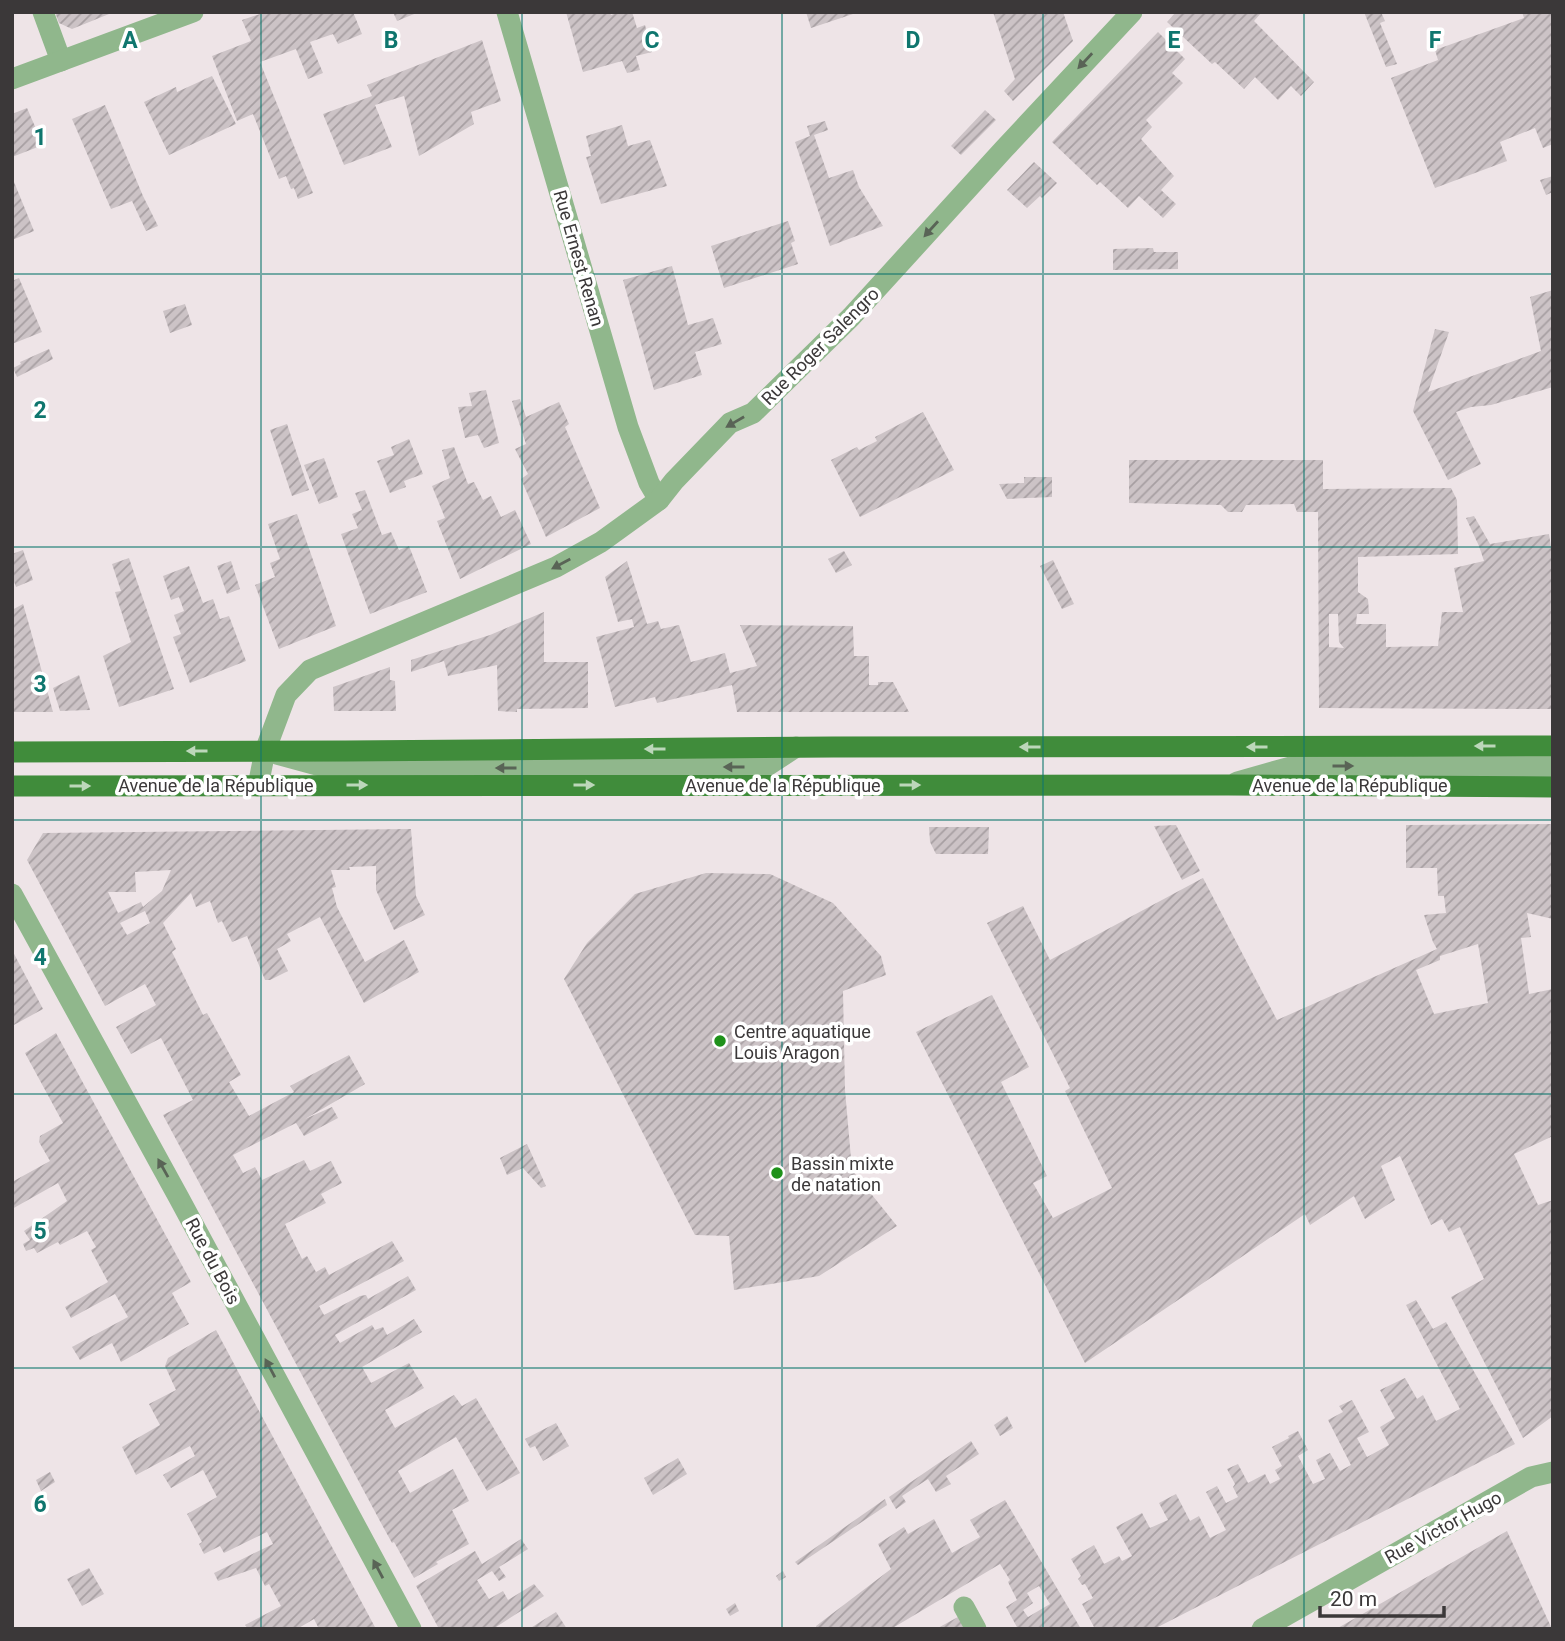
<svg xmlns="http://www.w3.org/2000/svg" width="1565" height="1641" font-family="Roboto,sans-serif">
<style>
.building{fill:url(#building-hatch);fill-rule:evenodd}
.lines{fill:none;stroke-linecap:round;stroke-linejoin:round}
.minor{stroke:#90b78c;stroke-width:21}
.major{stroke:#408c3b;stroke-width:21}
.oneway{fill:#596456}
.oneway2{fill:#bcd7ba}
.grid{fill:none;stroke:#0f766e;stroke-width:2;stroke-opacity:0.55}
.poi-dot{fill:#1f911a;stroke:#fff;stroke-width:2.5}
.labels{text-anchor:middle;dominant-baseline:central;stroke-width:7;stroke-linejoin:round;paint-order:stroke}
.street-label{font-size:18px;fill:#3b3839;stroke:#fff}
.poi-label{font-size:18px;fill:#3b3839;stroke:#fff;text-anchor:start}
.grid-label{font-size:23px;text-anchor:middle;font-weight:bold;fill:#0f766e;stroke:#fff;stroke-width:7;stroke-linejoin:round;paint-order:stroke}
</style>
<defs>
<pattern id="building-hatch" width="6" height="6" patternUnits="userSpaceOnUse" patternTransform="scale(1.75)"><rect width="6" height="6" fill="#ccc3c6"/><path d="M-1 1l2-2M0 6l6-6M5 7l2-2" fill="none" stroke="#a79fa2"/></pattern>
</defs>
<rect width="100%" height="100%" fill="#eee4e7"/>
<g class="building">
<path d="M55,12H114L72,29L59,23Z"/>
<path d="M266,12H353L362,34L338,44L333,34L310,42L323,73L308,79L296,49L260,62L313,193L298,199L294,188L291,189L286,176L279,179L253,114L237,121L212,56L251,41L242,20Z"/>
<path d="M393,12H419L397,21Z"/>
<path d="M566,12H610L611,15L619,12H632L637,28L645,25L652,52L636,56L640,70L627,73L622,61L583,72Z"/>
<path d="M806,12H856V13L811,28Z"/>
<path d="M993,12H1063L1073,41L1013,101L1004,91L1015,79Z"/>
<path d="M1176,12H1262L1254,21L1314,82L1301,96L1291,86L1278,100L1255,77L1244,89L1215,62L1212,64L1167,22Z"/>
<path d="M1364,12H1381L1385,21L1380,23L1397,64L1386,67Z"/>
<path d="M1522,12H1553V144L1543,148L1535,128L1500,142L1507,161L1435,188L1391,78L1438,60L1435,50L1524,18Z"/>
<path d="M1158,32L1185,59L1172,73L1183,83L1146,120L1152,127L1141,139L1174,176L1161,190L1176,204L1163,218L1139,196L1128,208L1100,182L1097,185L1052,142Z"/>
<path d="M482,40L501,101L471,112L474,124L419,156L404,96L375,105L392,147L344,165L323,114L372,96L367,85Z"/>
<path d="M212,76L236,124L169,155L144,102L176,87L177,92Z"/>
<path d="M105,105L143,196L158,226L146,231L132,201L111,209L72,119Z"/>
<path d="M27,108L43,145L12,157V114Z"/>
<path d="M985,110L996,120L961,155L951,146Z"/>
<path d="M825,121L828,130L814,135L829,178L853,170L859,187L883,226L830,246L795,142L810,136L807,126Z"/>
<path d="M622,125L628,146L650,140L667,186L601,204L586,157L591,156L586,136Z"/>
<path d="M1034,162L1057,183L1042,198L1040,196L1027,208L1007,190Z"/>
<path d="M1553,176V192L1546,195L1540,180Z"/>
<path d="M12,177L34,231L12,240Z"/>
<path d="M788,221L795,241L791,243L798,264L724,288L711,246Z"/>
<path d="M1153,248L1154,252H1178V269L1113,270V249Z"/>
<path d="M672,266L688,325L713,318L722,344L695,352L702,375L654,390L623,280Z"/>
<path d="M19,278L42,332L12,344V281Z"/>
<path d="M1553,290V387L1491,405L1471,407L1456,412L1481,464L1448,480L1413,411L1435,329L1449,332L1428,392L1541,351L1530,297Z"/>
<path d="M185,304L192,325L170,333L163,311Z"/>
<path d="M49,349L53,359L17,377L13,368L21,364L20,362Z"/>
<path d="M486,390L499,443L484,448L478,435L465,438L458,407L472,406L469,393Z"/>
<path d="M520,399L526,417L559,402L569,424L565,427L600,508L546,537L521,479L528,474L515,449L526,444L512,401Z"/>
<path d="M923,412L954,470L860,517L831,460L857,447L859,450L877,441L875,437Z"/>
<path d="M287,424L309,490L292,496L270,430Z"/>
<path d="M409,439L423,474L404,481L406,487L390,493L377,461L394,455L391,447Z"/>
<path d="M454,447L468,484L474,482L483,500L491,496L501,517L515,510L531,544L460,579L437,521L445,518L432,486L450,478L442,450Z"/>
<path d="M324,458L338,497L319,504L304,465Z"/>
<path d="M1129,460H1323V489L1451,488L1457,500L1458,554L1358,557V592L1368,599L1369,614H1357L1356,624H1386V647L1438,646L1442,612H1463L1454,568L1484,561L1479,546L1466,518L1474,516L1490,544L1549,534L1553,561V709L1319,708L1318,512H1297L1294,504L1246,505L1242,512H1228L1221,505L1129,503ZM1329,614H1338L1339,642L1344,648L1329,647Z"/>
<path d="M1024,477H1052V497L1007,499L999,484L1024,483Z"/>
<path d="M365,490L382,535L391,532L399,550L409,546L427,592L370,614L341,534L358,528L352,514L362,510L355,493Z"/>
<path d="M297,514L336,626L279,649L255,585L275,577L270,563L280,559L268,524Z"/>
<path d="M23,550L33,580L16,587L12,576V554Z"/>
<path d="M844,551L852,565L836,573L828,559Z"/>
<path d="M129,558L174,689L119,707L103,656L131,642L115,592L121,591L112,564Z"/>
<path d="M1053,560L1074,604L1062,609L1040,566Z"/>
<path d="M231,561L240,589L227,594L217,566Z"/>
<path d="M627,561L647,624L658,621L661,629L679,625L691,662L725,653L730,673L757,666L740,625L853,626L854,656H869V685H878V682H893L909,712H737L732,685L657,703L655,697L615,707L596,637L634,627L632,619L618,622L605,577Z"/>
<path d="M189,566L203,603L213,599L220,619L229,616L246,661L190,683L173,637L181,634L174,615L184,611L179,597L171,600L163,576Z"/>
<path d="M23,604L28,621L53,712H13L12,610Z"/>
<path d="M544,612V662H588V708L517,709V712L498,711L497,665L448,676L444,661L411,672V660L490,635Z"/>
<path d="M390,667V680L395,681L396,711H334L333,687Z"/>
<path d="M79,675L90,710L60,711L53,688Z"/>
<path d="M1553,824V919L1527,913L1531,937L1521,938L1529,994L1553,989V1136L1514,1154L1538,1205L1553,1200V1416L1523,1438L1451,1297L1484,1279L1460,1227L1449,1232L1442,1219L1431,1225L1400,1156L1381,1166L1395,1200L1365,1219L1354,1196L1310,1225L1305,1214L1085,1363L916,1032L992,995L1029,1067L1001,1082L1047,1176L1033,1183L1053,1218L1112,1188L1065,1091L1070,1088L987,923L1023,906L1050,960L1203,878L1277,1020L1437,949L1433,942L1424,915L1446,913L1444,896H1438L1437,868H1406V825ZM1478,944L1488,1003L1434,1014L1416,970L1440,960V956Z"/>
<path d="M1176,825L1200,871L1182,880L1154,826Z"/>
<path d="M929,827H989L988,854H936L930,842Z"/>
<path d="M411,829L416,896L425,915L394,930L376,890V866L349,867L350,870H331L336,887L332,888L337,907L365,962L404,940L419,972L364,1003L320,917L287,934L291,941L277,949L288,971L270,980H265L247,936L232,942L222,921L218,923L210,901L196,907L191,893L163,923L176,949L172,952L203,1015L207,1013L241,1075L229,1082L249,1116L294,1092L290,1086L349,1055L365,1084L305,1119L332,1107L338,1118L304,1136L296,1123L233,1155L243,1173L255,1167L262,1180L304,1160L310,1171L331,1161L342,1183L321,1194L326,1203L285,1224L302,1259L307,1256L316,1272L325,1267L329,1275L392,1241L404,1261L319,1306L324,1315L360,1296L366,1295L368,1299L408,1276L416,1290L335,1335L340,1343L372,1325L375,1330L383,1327L387,1335L414,1319L422,1332L362,1367L371,1383L409,1363L424,1388L385,1410L395,1428L454,1395L462,1406L476,1398L520,1473L487,1491L456,1437L398,1471L410,1493L453,1469L469,1501L452,1510L469,1544L436,1562L438,1564L414,1578L394,1542L392,1543L381,1523L163,1115L193,1100L161,1038L131,1054L116,1027L156,1005L145,984L105,1006L27,860L43,833ZM171,870L162,891L143,907L141,902L118,913L108,892H136L135,872ZM145,911L150,923L127,935L120,923Z"/>
<path d="M706,873L770,874L833,903L881,956L886,975L843,991L845,1090L852,1170L897,1226L819,1276L734,1290L729,1236L695,1235L564,979L587,943L635,894Z"/>
<path d="M12,950L43,1009L12,1026Z"/>
<path d="M56,1033L191,1282L172,1293L189,1324L121,1362L112,1343L80,1360L72,1347L128,1317L115,1294L71,1318L65,1307L108,1282L91,1250L96,1247L87,1231L60,1245L58,1242L37,1253L34,1248L26,1251L23,1244L30,1240L24,1231L67,1201L58,1183L12,1209V1182L50,1161L39,1142L40,1136L63,1123L25,1053Z"/>
<path d="M527,1144L546,1186L541,1188L523,1168L507,1175L500,1158Z"/>
<path d="M1416,1300L1433,1329L1446,1322L1515,1444L1154,1629H1095L1082,1604L1093,1598L1085,1584L1082,1585L1078,1579L1081,1576L1071,1559L1094,1545L1104,1564L1119,1556L1122,1561L1132,1556L1116,1527L1142,1513L1150,1528L1168,1520L1159,1503L1176,1494L1190,1521L1199,1516L1210,1538L1226,1530L1206,1492L1217,1486L1226,1503L1238,1497L1233,1487L1235,1484L1227,1469L1238,1464L1248,1483L1265,1474L1270,1484L1280,1479L1275,1470L1282,1466L1272,1447L1289,1438L1288,1436L1298,1431L1308,1450L1298,1456L1313,1484L1325,1479L1316,1460L1330,1453L1340,1471L1351,1465L1328,1420L1343,1412L1339,1406L1352,1400L1369,1432L1357,1438L1367,1457L1389,1445L1380,1427L1395,1418L1380,1390L1405,1378L1417,1399L1423,1395L1436,1421L1460,1409L1406,1305Z"/>
<path d="M216,1330L258,1409L376,1629H319L314,1619L297,1629H248L245,1625L281,1606L269,1584L265,1586L256,1568L218,1581L214,1573L273,1544L267,1532L224,1553L220,1546L204,1554L199,1544L202,1542L187,1514L217,1497L203,1470L171,1488L163,1475L195,1456L190,1446L136,1475L122,1447L160,1425L149,1404L176,1390L165,1366L168,1358Z"/>
<path d="M1007,1416L1013,1428L1000,1436L994,1425Z"/>
<path d="M556,1423L569,1446L543,1461L535,1446L530,1448L525,1439Z"/>
<path d="M971,1441L979,1454L946,1476L951,1484L936,1492L928,1479L902,1496L906,1502L896,1509L889,1497Z"/>
<path d="M678,1458L687,1474L653,1495L644,1478Z"/>
<path d="M50,1472L55,1482L41,1491L36,1480Z"/>
<path d="M885,1499L887,1505L798,1565L795,1562Z"/>
<path d="M1005,1500L1081,1629H1018L1006,1607L1017,1600L1008,1582L1010,1580L1000,1564L891,1629H817L816,1626L891,1569L878,1544L904,1527L908,1534L934,1519L952,1553L980,1537L970,1520ZM1039,1586L1050,1604L1028,1617L1023,1610L1033,1603L1027,1593Z"/>
<path d="M1507,1531L1552,1629H1336L1359,1616Z"/>
<path d="M521,1539L528,1549L499,1567L506,1577L499,1581L492,1571L477,1580L489,1599L503,1591L508,1600L534,1584L544,1596L493,1629H439L416,1586L475,1551L482,1564Z"/>
<path d="M89,1568L104,1594L82,1606L67,1579Z"/>
<path d="M783,1571L786,1577L779,1581L776,1576Z"/>
<path d="M735,1603L739,1611L730,1616L726,1609Z"/>
<path d="M556,1612L567,1629H529Z"/>
<path d="M958,1617L965,1629H936Z"/>
</g>
<g class="lines">
<g class="minor">
<path d="M43,12L61,61"/>
<path d="M507,12L628,427L649,483L659,500"/>
<path d="M12,79L193,12"/>
<path d="M277,754L332,769L767,766L796,747"/>
<path d="M1237,782L1294,766L1553,767"/>
<path d="M258,786L265,751L286,695L310,670L556,567L601,542L659,500L674,481L730,423L753,413L851,317L1004,149L1132,12"/>
<path d="M12,894L179,1198L411,1629"/>
<path d="M964,1607L976,1629"/>
<path d="M1262,1629L1531,1477L1553,1472"/>
</g>
<g class="major">
<path d="M12,752L346,751L833,747L1553,746"/>
<path d="M12,786L1228,785L1553,787"/>
</g>
</g>
<defs><path id="oneway-solid" d="M-6-.8H1V-3.2L6.5 0L1 3.2V.8H-6Z" transform="scale(1.75)"/></defs>
<g class="oneway">
<use href="#oneway-solid" transform="translate(1085 61) rotate(133)"/>
<use href="#oneway-solid" transform="translate(931 229) rotate(132)"/>
<use href="#oneway-solid" transform="translate(735 422) rotate(150)"/>
<use href="#oneway-solid" transform="translate(561 564) rotate(152)"/>
<use href="#oneway-solid" transform="translate(1343 766)"/>
<use href="#oneway-solid" transform="translate(734 767) rotate(180)"/>
<use href="#oneway-solid" transform="translate(506 768) rotate(180)"/>
<use href="#oneway-solid" transform="translate(163 1168) rotate(-119)"/>
<use href="#oneway-solid" transform="translate(270 1368) rotate(-118)"/>
<use href="#oneway-solid" transform="translate(378 1569) rotate(-118)"/>
</g>
<g class="oneway2">
<use href="#oneway-solid" transform="translate(1485 746) rotate(180)"/>
<use href="#oneway-solid" transform="translate(1030 747) rotate(180)"/>
<use href="#oneway-solid" transform="translate(1257 747) rotate(180)"/>
<use href="#oneway-solid" transform="translate(655 749) rotate(180)"/>
<use href="#oneway-solid" transform="translate(197 751) rotate(180)"/>
<use href="#oneway-solid" transform="translate(357 785)"/>
<use href="#oneway-solid" transform="translate(584 785)"/>
<use href="#oneway-solid" transform="translate(910 785)"/>
<use href="#oneway-solid" transform="translate(80 786)"/>
</g>
<path class="grid" d="M261,12V1629M522,12V1629M782,12V1629M1043,12V1629M1304,12V1629M12,274H1553M12,547H1553M12,820H1553M12,1094H1553M12,1368H1553"/>
<g class="poi-dot">
<circle cx="720" cy="1041" r="7"/>
<circle cx="777" cy="1173" r="7"/>
</g>
<g class="labels">
<g class="street-label">
<text transform="translate(579 258) rotate(74)">Rue Ernest Renan</text>
<text transform="translate(820 346) rotate(-45)">Rue Roger Salengro</text>
<text x="216" y="785">Avenue de la République</text>
<text x="783" y="785">Avenue de la République</text>
<text x="1350" y="785">Avenue de la République</text>
<text transform="translate(213 1261) rotate(62)">Rue du Bois</text>
<text transform="translate(1443 1527) rotate(-29)">Rue Victor Hugo</text>
</g>
<g class="poi-label">
<text x="734" y="1031">Centre aquatique<tspan x="734" dy="21">Louis Aragon</tspan></text>
<text x="791" y="1163">Bassin mixte<tspan x="791" dy="21">de natation</tspan></text>
</g>
</g>
<g class="grid-label">
<text x="130" y="48">A</text>
<text x="391" y="48">B</text>
<text x="652" y="48">C</text>
<text x="913" y="48">D</text>
<text x="1174" y="48">E</text>
<text x="1435" y="48">F</text>
<text x="40" y="145">1</text>
<text x="40" y="418">2</text>
<text x="40" y="692">3</text>
<text x="40" y="965">4</text>
<text x="40" y="1239">5</text>
<text x="40" y="1512">6</text>
</g>
<rect width="1565" height="1641" fill="none" stroke="#3b3839" stroke-width="28"/>
<path d="M1320 1606v10h124v-10" fill="none" stroke="#3b3839" stroke-width="3.5"/>
<text x="1330" y="1606" font-size="21" fill="#3b3839" stroke="#ffffff" stroke-width="5" paint-order="stroke">20 m</text>
</svg>
